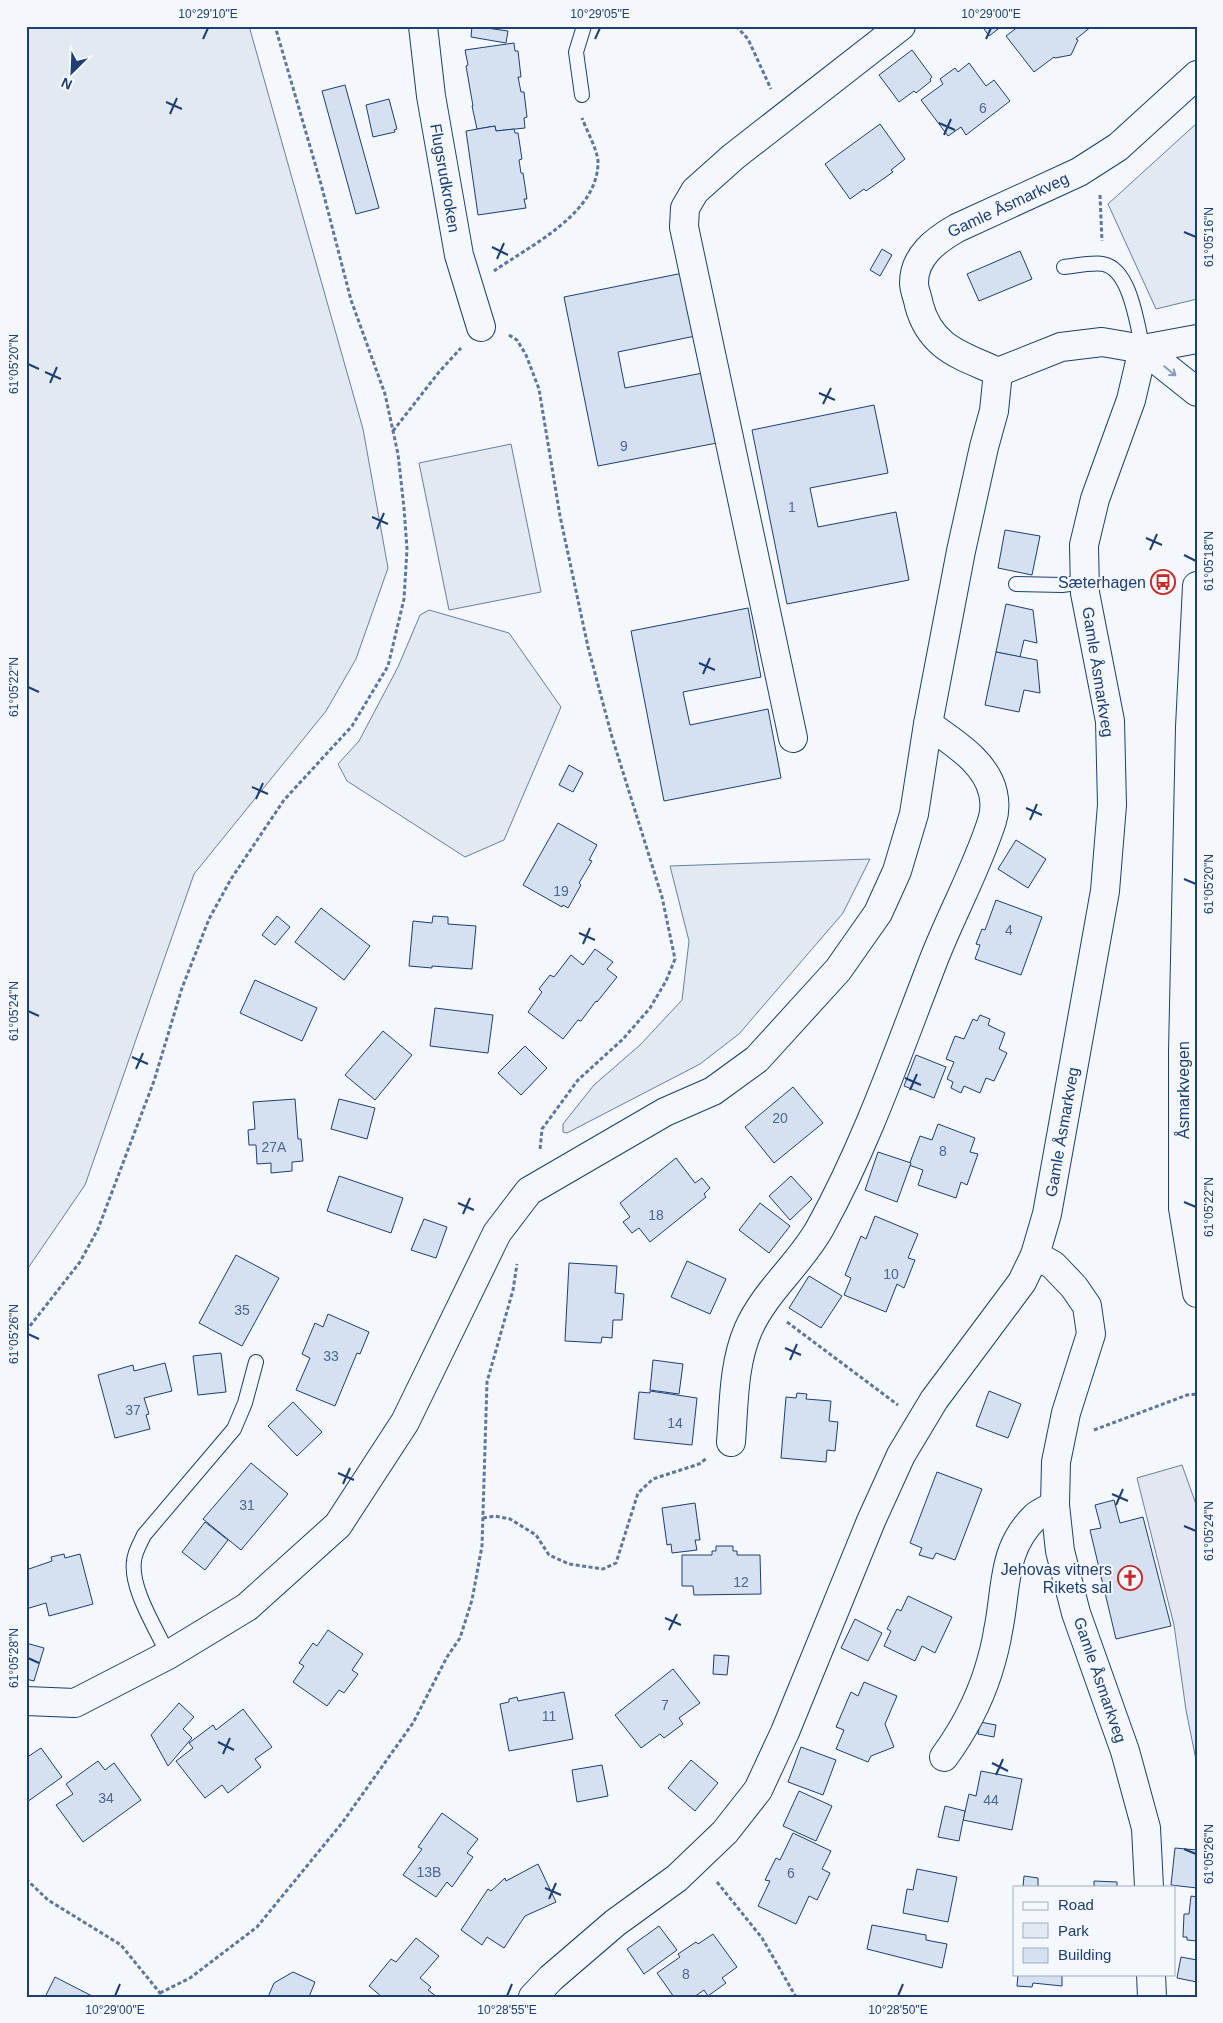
<svg xmlns="http://www.w3.org/2000/svg" width="1223" height="2023" font-family="Helvetica,sans-serif">
<style>
.green{fill:#e3e9f0;stroke:#687fa3}
.parking{fill:#e3e8f0;stroke:#687fa3}
.building{fill:#d5e0f0;stroke:#1d3f73}
.lines{fill:none;stroke-linecap:round;stroke-linejoin:round}
.lane-casing{stroke:#1d3f73;stroke-width:16}
.street-casing{stroke:#1d3f73;stroke-width:30}
.secondary-casing{stroke:#1d3f73;stroke-width:30}
.path{stroke:#5e769c;stroke-width:3;stroke-dasharray:4 2.5;stroke-linecap:butt}
.lane{stroke:#f4f7fb;stroke-width:14}
.street{stroke:#f4f7fb;stroke-width:28}
.secondary{stroke:#f4f7fb;stroke-width:28}
.oneway{stroke:#889bb7}
.ticks{fill:none;stroke:#1d3f73;stroke-width:2}
.labels{text-anchor:middle;dominant-baseline:central;stroke-width:4;stroke-linejoin:round;paint-order:stroke}
.number-label{font-size:14px;fill:#4b6792}
.street-label{font-size:16px;fill:#1d3f73;stroke:#f4f7fb}
.poi-label{font-size:16px;fill:#1d3f73;stroke:#f4f7fb;text-anchor:end}
.neatline{fill:none;stroke:#1d3f73;stroke-width:2}
.ticks-label{font-size:12px;text-anchor:middle;fill:#1d3f73}
</style>
<rect width="100%" height="100%" fill="#f4f7fb"/>
<g class="green">
<path d="M26,26H249L363,429L388,568L356,659L326,711L194,874L85,1185L26,1271Z"/>
<path d="M1197,123V299L1156,309L1108,204Z"/>
<path d="M511,444L541,592L449,610L419,463Z"/>
<path d="M429,610L509,633L561,707L504,840L465,857L347,781L338,764L359,741L398,667L420,615Z"/>
<path d="M870,859L843,913L739,1034L700,1064L567,1133L563,1132V1124L594,1085L640,1045L682,1000L689,941L670,866Z"/>
</g>
<path class="parking" d="M1182,1465L1197,1507V1765L1186,1710L1174,1625L1137,1478Z"/>
<g class="building">
<path d="M472,26L508,31L506,43L471,37Z"/>
<path d="M982,26H1002L989,36Z"/>
<path d="M1019,26H1092L1076,39L1078,40L1071,55L1055,58L1054,57L1034,72L1006,36Z"/>
<path d="M514,43L515,51H518L521,77H518L521,92H524L527,117L524,118L525,128L496,131L495,126L477,129L472,106H473L466,66L468,65L465,50Z"/>
<path d="M912,50L932,77L930,79L931,81L916,93L914,91L899,102L879,75Z"/>
<path d="M969,63L986,86L994,80L1010,101L966,135L961,127L948,136L921,100L943,84L940,79L955,68L958,72Z"/>
<path d="M345,85L379,208L356,214L322,91Z"/>
<path d="M389,99L397,129L394,130L395,132L373,137L366,105Z"/>
<path d="M880,124L905,159L891,170L893,172L866,191L864,189L850,199L825,164Z"/>
<path d="M495,126L496,131L514,129L515,133H518L522,159L519,160L521,173H523L527,199H524L526,208L478,215L466,131Z"/>
<path d="M882,249L892,255L880,276L870,270Z"/>
<path d="M1020,251L1032,279L979,301L967,274Z"/>
<path d="M688,272L700,335L618,352L625,388L708,372L722,442L598,466L564,297Z"/>
<path d="M874,405L888,473L810,488L818,527L896,512L909,580L787,604L752,430Z"/>
<path d="M1005,530L1040,536L1032,575L998,568Z"/>
<path d="M1006,604L1033,610L1037,643L1024,640L1020,657L996,652Z"/>
<path d="M748,608L761,677L683,692L690,725L768,709L781,778L664,801L631,631Z"/>
<path d="M996,652L1037,660L1040,693L1024,690L1019,712L985,705Z"/>
<path d="M569,765L583,773L573,792L559,785Z"/>
<path d="M558,823L597,845L589,860L592,861L579,883L581,885L568,908L563,905L562,907L523,885Z"/>
<path d="M1016,840L1046,859L1028,888L998,869Z"/>
<path d="M996,900L1042,917L1021,975L975,959L980,945L976,944L982,929L985,930Z"/>
<path d="M321,908L370,946L344,980L295,942Z"/>
<path d="M277,916L290,927L275,945L262,935Z"/>
<path d="M433,916L448,917V924L476,926L472,969L432,966V968L409,966L413,921L432,923Z"/>
<path d="M595,949L613,962L607,969L617,977L597,1002L596,1001L581,1021L578,1020L563,1039L528,1012L542,992L539,989L550,975L554,977L571,955L583,965Z"/>
<path d="M255,980L317,1008L302,1041L240,1013Z"/>
<path d="M435,1008L493,1015L488,1053L430,1046Z"/>
<path d="M980,1015L990,1019L988,1025L1005,1033L999,1049L1007,1053L994,1081L986,1078L980,1093L964,1086L961,1093L951,1088L953,1082L947,1079L954,1062L946,1059L955,1036L964,1039L973,1019L977,1021Z"/>
<path d="M383,1031L412,1055L375,1100L345,1075Z"/>
<path d="M525,1046L547,1068L521,1095L498,1073Z"/>
<path d="M916,1055L946,1067L934,1098L904,1086Z"/>
<path d="M793,1087L823,1123L774,1163L745,1127Z"/>
<path d="M295,1099L298,1139H301L303,1161L292,1162V1171L271,1173V1163L257,1164L256,1145H249L248,1130L255,1129L253,1102Z"/>
<path d="M339,1099L375,1108L367,1139L331,1129Z"/>
<path d="M938,1124L975,1138L970,1152L978,1154L967,1185L961,1182L956,1198L918,1185L923,1170L909,1165L920,1136L932,1140Z"/>
<path d="M878,1152L911,1163L897,1202L865,1190Z"/>
<path d="M676,1158L695,1183L702,1178L710,1188L704,1194L706,1197L650,1242L639,1228L632,1233L623,1222L630,1217L620,1203Z"/>
<path d="M339,1176L403,1198L391,1233L327,1211Z"/>
<path d="M791,1176L812,1199L790,1220L769,1196Z"/>
<path d="M760,1203L790,1226L769,1253L739,1230Z"/>
<path d="M875,1216L918,1234L908,1258L915,1260L904,1288L897,1284L886,1312L844,1295L851,1278L845,1275L861,1236L866,1239Z"/>
<path d="M424,1219L447,1227L436,1258L411,1250Z"/>
<path d="M236,1255L279,1278L242,1346L199,1323Z"/>
<path d="M687,1261L726,1279L710,1314L671,1297Z"/>
<path d="M569,1263L617,1266L615,1293L624,1294L622,1320H613L612,1338L602,1337L601,1343L565,1341Z"/>
<path d="M809,1276L842,1296L821,1328L789,1308Z"/>
<path d="M328,1314L369,1332L360,1354L357,1353L335,1406L296,1390L310,1358L302,1354L315,1323L323,1327Z"/>
<path d="M221,1353L226,1392L198,1395L193,1356Z"/>
<path d="M653,1360L683,1364L679,1394L650,1390Z"/>
<path d="M165,1363L172,1391L144,1398L149,1414L146,1415L150,1429L115,1438L98,1375L133,1365L134,1371Z"/>
<path d="M650,1391L697,1398L692,1445L634,1439L639,1392L650,1393Z"/>
<path d="M989,1391L1021,1404L1008,1438L976,1426Z"/>
<path d="M797,1393L807,1394L806,1399L831,1401L829,1421L838,1422L835,1451L827,1450L826,1462L781,1458L786,1397L796,1398Z"/>
<path d="M293,1402L322,1432L297,1456L268,1426Z"/>
<path d="M251,1463L288,1494L241,1550L203,1519Z"/>
<path d="M937,1472L982,1489L955,1560L936,1553L933,1559L919,1555L922,1548L910,1543Z"/>
<path d="M1114,1500L1120,1523L1143,1517L1171,1626L1116,1639L1090,1530L1101,1528L1095,1505Z"/>
<path d="M695,1503L700,1540H695L697,1550L672,1553L671,1544L667,1545L662,1508Z"/>
<path d="M205,1522L228,1540L205,1570L182,1552Z"/>
<path d="M716,1546H733V1551H737V1555H760L761,1594L694,1595L693,1586H682V1555H712V1551H716Z"/>
<path d="M64,1554L65,1558L80,1554L93,1604L49,1616L46,1603L26,1609V1570L52,1561L51,1557Z"/>
<path d="M908,1596L952,1617L935,1653L922,1646L915,1661L884,1646L891,1631L887,1629L897,1609L901,1611Z"/>
<path d="M855,1619L882,1633L868,1661L841,1648Z"/>
<path d="M328,1630L363,1654L352,1670L358,1674L344,1693L339,1690L327,1706L293,1682L304,1666L299,1663L313,1643L317,1646Z"/>
<path d="M26,1643L44,1648L34,1681L26,1679Z"/>
<path d="M714,1655L729,1656L727,1675L713,1674Z"/>
<path d="M673,1669L700,1703L679,1718L683,1724L664,1738L660,1734L641,1748L615,1715Z"/>
<path d="M864,1682L897,1696L885,1724L894,1747L871,1756L868,1762L836,1749L844,1730L836,1727L851,1692L858,1696Z"/>
<path d="M564,1692L573,1739L509,1751L500,1704L509,1702V1699L517,1697L518,1701Z"/>
<path d="M179,1703L194,1717L183,1729L192,1738L168,1766L151,1735Z"/>
<path d="M243,1709L272,1747L255,1759L261,1767L228,1793L222,1785L205,1798L176,1761L193,1748L189,1743L213,1725L216,1730Z"/>
<path d="M980,1722L996,1725L994,1737L978,1734Z"/>
<path d="M801,1747L836,1760L823,1795L788,1782Z"/>
<path d="M41,1748L62,1777L27,1802L26,1758Z"/>
<path d="M691,1760L718,1783L695,1811L668,1788Z"/>
<path d="M98,1761L105,1770L114,1763L141,1800L83,1842L56,1805L73,1794L66,1784Z"/>
<path d="M602,1765L608,1796L577,1802L572,1770Z"/>
<path d="M981,1771L1022,1779L1012,1830L963,1820L969,1794L976,1796Z"/>
<path d="M799,1791L832,1806L816,1841L783,1826Z"/>
<path d="M945,1806L965,1811L959,1841L938,1837Z"/>
<path d="M442,1813L478,1839L467,1853L473,1857L452,1887L447,1882L436,1897L403,1875L422,1849L418,1847Z"/>
<path d="M793,1833L831,1851L822,1869L830,1873L817,1900L809,1896L796,1924L758,1906L770,1881L765,1880L776,1858L780,1860Z"/>
<path d="M1175,1848L1197,1850V1888L1171,1885Z"/>
<path d="M538,1864L556,1902L525,1916L504,1948L487,1937L482,1945L461,1930L488,1889L491,1891L505,1878L506,1881Z"/>
<path d="M917,1869L957,1877L948,1922L903,1913L907,1889L913,1890Z"/>
<path d="M1024,1876L1038,1878V1887H1023Z"/>
<path d="M1094,1881L1117,1882V1887H1094Z"/>
<path d="M1191,1896L1197,1897V1941L1187,1940V1937H1183L1184,1914H1189Z"/>
<path d="M872,1925L926,1935V1940L947,1944L942,1968L867,1949Z"/>
<path d="M659,1926L677,1950L644,1974L627,1949Z"/>
<path d="M713,1934L737,1967L722,1978L726,1983L708,1996L704,1990L694,1997H674L657,1973L680,1957L678,1954L696,1942L698,1944Z"/>
<path d="M416,1938L439,1956L420,1978L431,1987L428,1990L437,1997H382L369,1986L391,1959L396,1962Z"/>
<path d="M1181,1957L1197,1960V1982L1177,1978Z"/>
<path d="M293,1972L315,1982L309,1997H268L274,1983Z"/>
<path d="M1018,1974H1062V1986L1033,1983L1032,1987L1017,1986Z"/>
<path d="M55,1977L94,1997H45Z"/>
</g>
<g class="lines">
<defs>
<g id="lane">
<path d="M582,95L576,52L584,26"/>
<path d="M1064,267C1074,266 1093,262 1103,264C1131,269 1137,326 1143,349"/>
<path d="M1016,584L1062,585L1085,582"/>
<path d="M168,1655C157,1629 130,1589 134,1561C135,1551 140,1544 144,1535L234,1429L245,1403L256,1362"/>
</g>
<g id="street">
<path d="M423,26L431,96L459,255L481,327"/>
<path d="M1197,75L1118,147L1079,172L957,228C936,240 914,256 914,283C914,290 918,298 919,305C923,320 931,334 943,344C959,357 979,363 998,372L1061,347L1102,342L1143,349L1197,339"/>
<path d="M1143,349L1131,400L1095,499L1084,545L1085,593L1110,721L1112,805L1105,891L1047,1214L1035,1255L1053,1265L1074,1287L1087,1306L1091,1334L1066,1413L1056,1462L1055,1505L1060,1551L1076,1613L1125,1751L1146,1828L1149,1887"/>
<path d="M1143,349L1197,392"/>
<path d="M793,738L684,227L685,208L695,191L733,157L901,26"/>
<path d="M731,1442C734,1405 733,1365 748,1330C765,1291 800,1264 820,1228C867,1143 899,1049 934,959C952,913 977,868 992,821C995,812 995,802 993,793C986,761 952,742 928,724"/>
<path d="M26,1701L75,1703L168,1655L247,1607L338,1525L405,1422L497,1233L529,1191L665,1112L713,1091L757,1059L838,970L878,913L897,871L914,814L928,724L961,551L984,447L994,411L998,372"/>
<path d="M944,1757C963,1731 978,1703 988,1672C992,1659 996,1645 998,1631C1007,1589 1001,1550 1035,1517C1040,1512 1049,1509 1055,1505"/>
<path d="M1151,1974L1152,1997"/>
<path d="M533,1997L551,1978L615,1923L677,1878L725,1832L758,1790L785,1732L871,1521L901,1455L934,1400L1022,1282L1035,1255"/>
</g>
<path id="secondary" d="M1197,586L1190,727L1183,1052V1208L1197,1293"/>
</defs>
<use href="#lane" class="lane-casing"/>
<use href="#street" class="street-casing"/>
<use href="#secondary" class="secondary-casing"/>
<g class="path">
<path d="M736,26L748,39L771,89"/>
<path d="M1100,195L1102,241"/>
<path d="M494,271C531,245 599,213 598,161C597,149 586,129 582,118"/>
<path d="M509,335L517,340L526,355L539,389L560,516L588,647L612,737L662,897L675,959L666,981L650,1008L623,1039L578,1080L542,1129L540,1150"/>
<path d="M393,431L439,372L461,348"/>
<path d="M787,1322L898,1405"/>
<path d="M26,1331L80,1262L98,1229L154,1081L182,988L209,919L231,879L284,800L352,726L388,666L404,599L407,549L404,508L398,454L385,394L351,300L321,184L275,26"/>
<path d="M1094,1430L1187,1395L1197,1394"/>
<path d="M483,1518L495,1516L510,1519L536,1535L549,1555L569,1564L603,1569L616,1563L638,1493L653,1479L699,1464L707,1458"/>
<path d="M26,1879L48,1900L121,1945L160,1993V1997"/>
<path d="M717,1882L762,1938L796,1997"/>
<path d="M160,1993L190,1978L257,1927L342,1823L413,1723L447,1657L460,1638L472,1600L482,1546L487,1382L513,1290L517,1264"/>
</g>
<use href="#lane" class="lane"/>
<use href="#street" class="street"/>
<use href="#secondary" class="secondary"/>
</g>
<defs><path id="oneway-shaft" d="M-6 0H5M1.5-3L5.5 0L1.5 3" fill="none" stroke-width="1.6" stroke-linecap="round" stroke-linejoin="round" transform="scale(1.25)"/></defs>
<use class="oneway" href="#oneway-shaft" transform="translate(1170 371) rotate(39)"/>
<path class="ticks" d="M203,39L208,28M595,39L600,28M986,39L991,28M166,102L182,109M170,114L177,98M939,123L955,130M944,135L951,119M1184,232L1196,237M492,247L508,255M497,259L504,243M28,364L39,369M45,372L61,379M50,383L57,367M819,393L835,400M823,404L831,388M372,517L388,524M377,529L384,513M1146,538L1162,545M1150,550L1157,534M1184,555L1196,561M699,663L715,670M703,674L710,658M28,687L39,692M252,787L268,794M256,799L263,783M1026,808L1042,815M1030,820L1037,804M1184,879L1196,884M579,933L595,940M583,944L590,928M28,1011L39,1016M132,1057L148,1064M136,1069L143,1053M905,1078L921,1085M910,1090L917,1074M1184,1202L1196,1207M458,1203L474,1210M463,1214L470,1198M28,1334L39,1339M785,1348L801,1355M790,1360L797,1344M338,1473L354,1480M343,1484L350,1468M1112,1494L1128,1501M1116,1505L1123,1489M1184,1526L1196,1531M665,1618L681,1625M669,1630L677,1614M28,1658L39,1663M218,1742L234,1750M223,1754L230,1738M992,1763L1008,1771M996,1775L1003,1759M1184,1849L1196,1854M545,1888L561,1895M549,1899L556,1883M115,1996L120,1984M507,1996L512,1984M898,1996L903,1984"/>
<defs>
<symbol id="bus-ring" viewBox="-11 -11 22 22"><circle r="9.5" fill="#f4f7fb" stroke="#c62828" stroke-width="1.5"/><path d="M-5-6H5V4H4V6H2V4H-2V6H-4V4H-5ZM-3.5-4V0h7V-4ZM-3.5 1.2v1.5H-2V1.2ZM2 1.2v1.5H3.5V1.2Z" fill="#c62828"/></symbol>
<symbol id="church-ring" viewBox="-11 -11 22 22"><circle r="9.5" fill="#f4f7fb" stroke="#c62828" stroke-width="1.5"/><path d="M-1.2-6h2.4v3.5h3.3v2.4h-3.3V6h-2.4V-.1h-3.3v-2.4h3.3Z" fill="#c62828"/></symbol>
</defs>
<g fill-rule="evenodd">
<use href="#bus-ring" x="1149" y="568" width="28" height="28"/>
<use href="#church-ring" x="1116" y="1564" width="28" height="28"/>
</g>
<g class="labels">
<g class="number-label">
<text x="983" y="108">6</text>
<text x="624" y="446">9</text>
<text x="792" y="507">1</text>
<text x="561" y="891">19</text>
<text x="1009" y="930">4</text>
<text x="780" y="1118">20</text>
<text x="274" y="1147">27A</text>
<text x="943" y="1151">8</text>
<text x="656" y="1215">18</text>
<text x="891" y="1274">10</text>
<text x="242" y="1310">35</text>
<text x="331" y="1356">33</text>
<text x="133" y="1410">37</text>
<text x="675" y="1423">14</text>
<text x="247" y="1505">31</text>
<text x="741" y="1582">12</text>
<text x="665" y="1705">7</text>
<text x="549" y="1716">11</text>
<text x="106" y="1798">34</text>
<text x="991" y="1800">44</text>
<text x="429" y="1872">13B</text>
<text x="791" y="1873">6</text>
<text x="686" y="1974">8</text>
</g>
<g class="street-label">
<text transform="translate(445 178) rotate(80)">Flugsrudkroken</text>
<text transform="translate(1008 205) rotate(-25)">Gamle Åsmarkveg</text>
<text transform="translate(1098 672) rotate(81)">Gamle Åsmarkveg</text>
<text transform="translate(1183 1090) rotate(-90)">Åsmarkvegen</text>
<text transform="translate(1062 1132) rotate(-80)">Gamle Åsmarkveg</text>
<text transform="translate(1100 1680) rotate(71)">Gamle Åsmarkveg</text>
</g>
<g class="poi-label">
<text x="1146" y="582">Sæterhagen</text>
<text x="1112" y="1569">Jehovas vitners<tspan x="1112" dy="18">Rikets sal</tspan></text>
</g>
</g>
<rect width="1223" height="2023" fill="none" stroke="#f4f7fb" stroke-width="55"/>
<rect x="1013" y="1886" width="162" height="90" fill="#f4f7fb" stroke="#9eadc5"/>
<rect x="1023" y="1902" width="25" height="8" fill="#f4f7fb" stroke="#9eadc5"/>
<text x="1058" y="1910" font-size="15" fill="#1d3f73">Road</text>
<rect x="1023" y="1923" width="25" height="15" fill="#e3e9f0" stroke="#9eadc5"/>
<text x="1058" y="1936" font-size="15" fill="#1d3f73">Park</text>
<rect x="1023" y="1948" width="25" height="15" fill="#d5e0f0" stroke="#9eadc5"/>
<text x="1058" y="1960" font-size="15" fill="#1d3f73">Building</text>
<g transform="translate(72 72) rotate(204)" stroke="#f4f7fb" stroke-width="4" paint-order="stroke">
<path d="M0-4L9 19L0 12L-9 19Z" fill="#1d3f73"/>
<text y="-8" font-size="14" font-weight="bold" text-anchor="middle" fill="#1d3f73">N</text>
</g>
<rect x="28" y="28" width="1168" height="1968" class="neatline"/>
<g class="ticks-label">
<text x="208" y="18">10°29'10"E</text>
<text x="600" y="18">10°29'05"E</text>
<text x="991" y="18">10°29'00"E</text>
<text transform="translate(1209 237) rotate(-90)" y="4">61°05'16"N</text>
<text transform="translate(14 364) rotate(-90)" y="4">61°05'20"N</text>
<text transform="translate(1209 561) rotate(-90)" y="4">61°05'18"N</text>
<text transform="translate(14 687) rotate(-90)" y="4">61°05'22"N</text>
<text transform="translate(1209 884) rotate(-90)" y="4">61°05'20"N</text>
<text transform="translate(14 1011) rotate(-90)" y="4">61°05'24"N</text>
<text transform="translate(1209 1207) rotate(-90)" y="4">61°05'22"N</text>
<text transform="translate(14 1334) rotate(-90)" y="4">61°05'26"N</text>
<text transform="translate(1209 1531) rotate(-90)" y="4">61°05'24"N</text>
<text transform="translate(14 1658) rotate(-90)" y="4">61°05'28"N</text>
<text transform="translate(1209 1854) rotate(-90)" y="4">61°05'26"N</text>
<text x="115" y="2014">10°29'00"E</text>
<text x="507" y="2014">10°28'55"E</text>
<text x="898" y="2014">10°28'50"E</text>
</g>
</svg>
